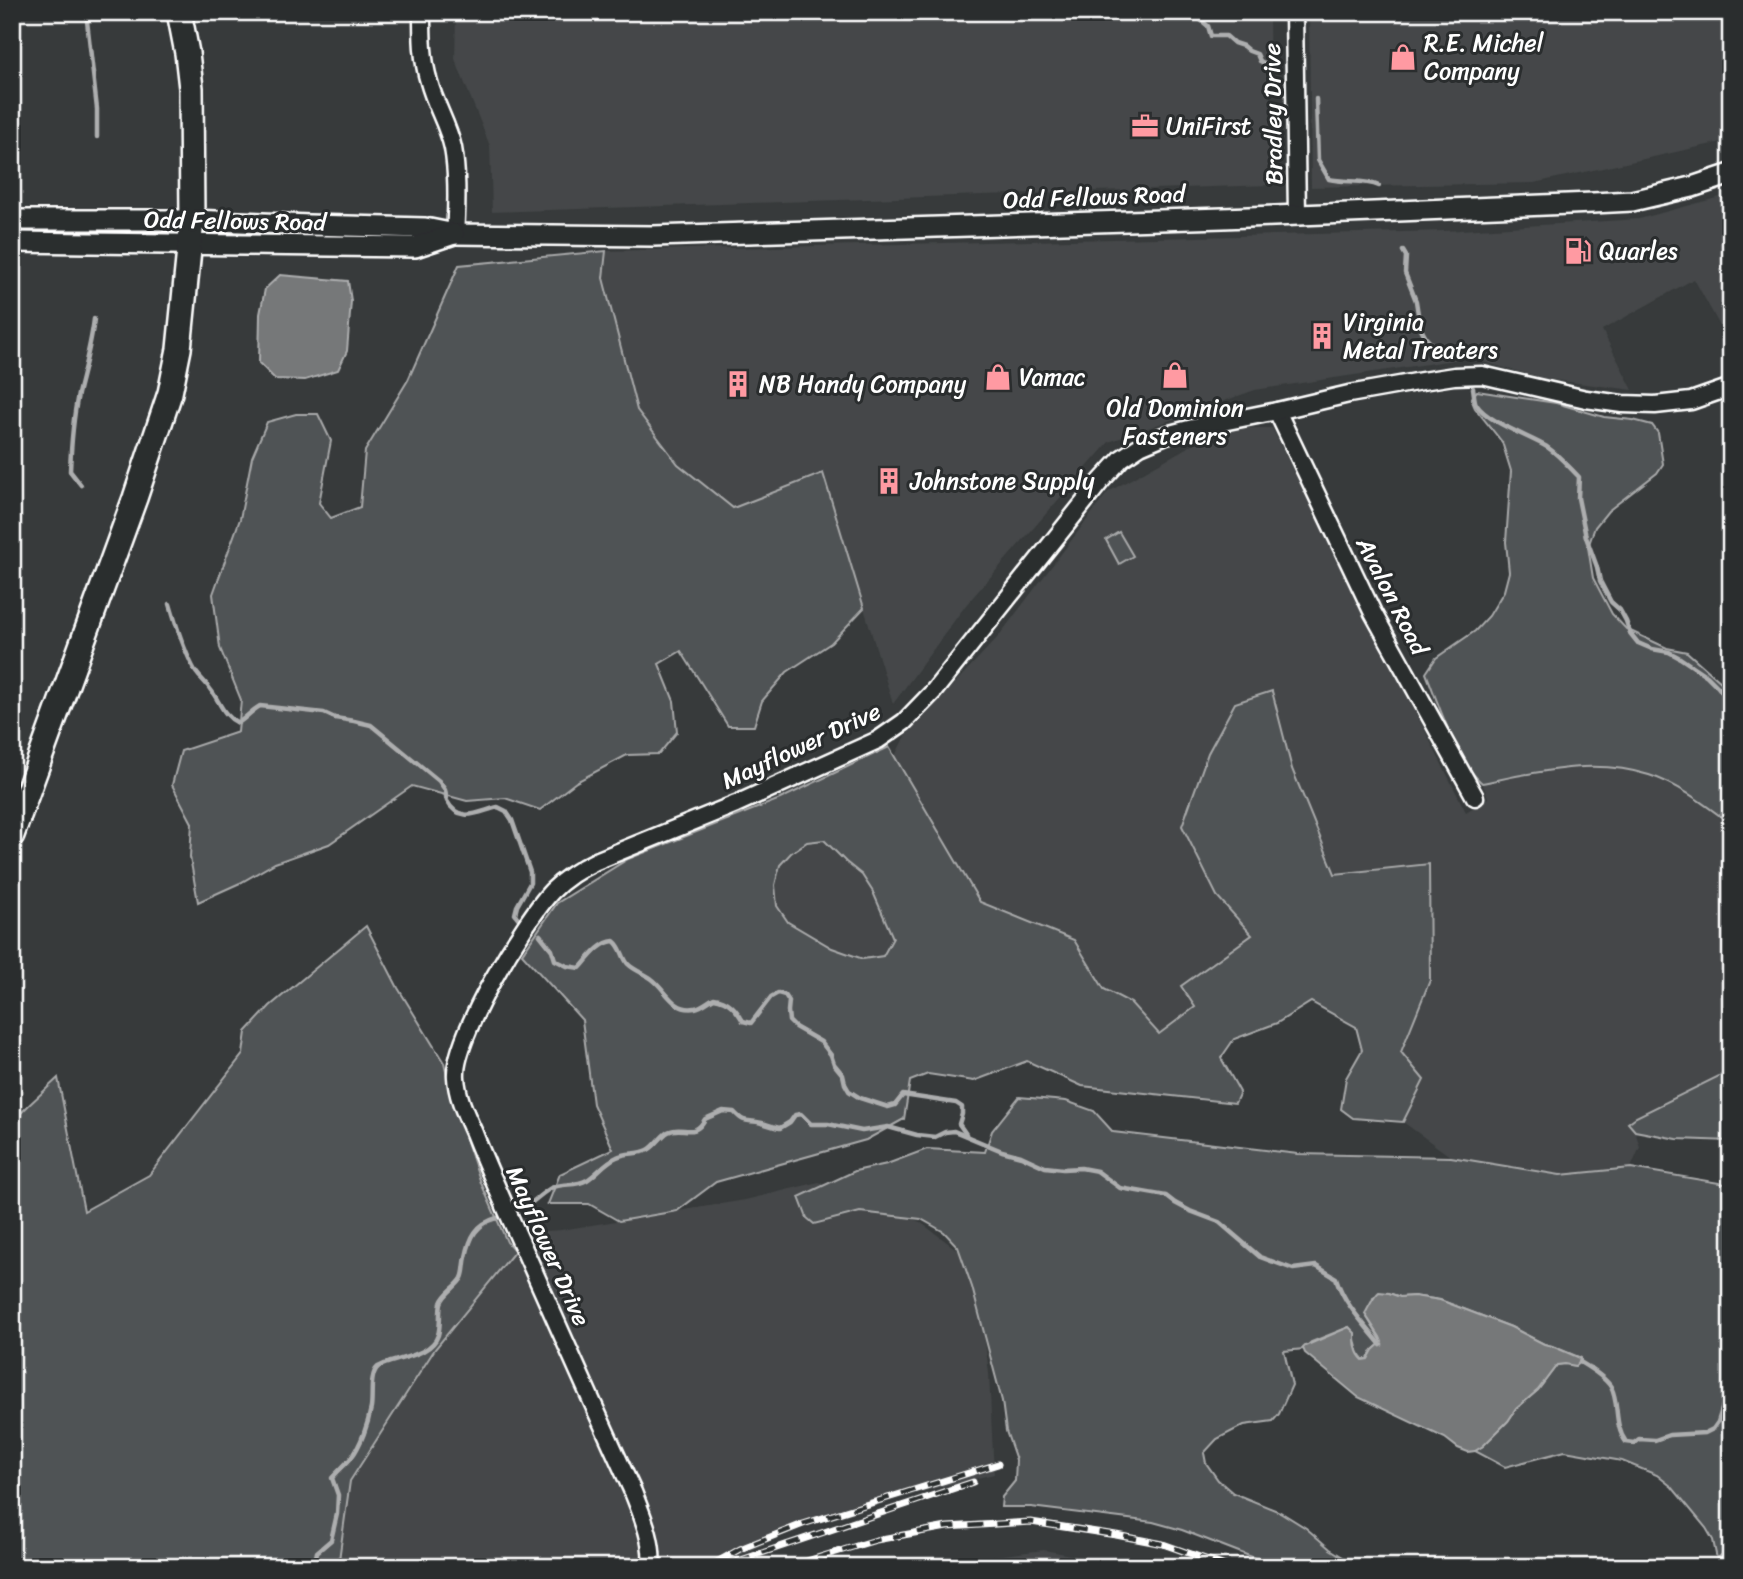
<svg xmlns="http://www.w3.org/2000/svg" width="1743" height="1579" font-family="Sriracha,sans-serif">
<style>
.built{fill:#444748}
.green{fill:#505354;stroke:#a8a9aa;stroke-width:2;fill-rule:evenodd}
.water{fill:#767879;stroke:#adaeaf;stroke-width:2}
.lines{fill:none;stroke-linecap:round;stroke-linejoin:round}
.stream{stroke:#adaeaf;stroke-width:4.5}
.minor-casing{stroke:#fff;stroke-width:21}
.major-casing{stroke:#fff;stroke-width:24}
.highway-casing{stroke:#fff;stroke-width:28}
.minor{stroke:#2a2d2e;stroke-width:16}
.major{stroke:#2a2d2e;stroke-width:19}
.highway{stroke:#2a2d2e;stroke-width:23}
.rail-casing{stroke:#fff;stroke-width:7}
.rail{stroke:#2a2d2e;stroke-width:4.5;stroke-dasharray:13;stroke-linecap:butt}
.labels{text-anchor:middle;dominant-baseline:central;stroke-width:6;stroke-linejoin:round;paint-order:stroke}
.poi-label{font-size:24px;fill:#fff;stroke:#2a2d2e;text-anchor:start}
.street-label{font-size:24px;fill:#fff;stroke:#2a2d2e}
</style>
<rect width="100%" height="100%" fill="#373a3b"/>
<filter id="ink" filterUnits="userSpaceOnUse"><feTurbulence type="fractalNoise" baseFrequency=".0143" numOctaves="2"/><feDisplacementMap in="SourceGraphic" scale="14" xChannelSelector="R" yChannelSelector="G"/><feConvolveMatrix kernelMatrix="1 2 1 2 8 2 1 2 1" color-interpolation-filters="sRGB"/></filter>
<g filter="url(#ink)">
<g class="built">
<path d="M456,12H1269L1271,185L492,212L490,146L455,59Z"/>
<path d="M1309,12H1731V140L1534,183L1311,187Z"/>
<path d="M1731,193V346L1694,279L1602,330L1633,390L1546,379L1467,358L1255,390L1109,442L966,605L893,704L823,473L733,508L678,464L637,410L603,278L606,251L1444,231L1639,219L1720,197Z"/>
<path d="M1222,428H1272L1466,812L1488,798L1482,783L1555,769L1609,766L1650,775L1669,784L1696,799L1728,823L1731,826V1070L1636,1117L1628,1123L1635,1131L1640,1147L1631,1168L1560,1175L1451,1157L1403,1122L1424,1080L1400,1052L1430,980L1428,864L1335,874L1292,769L1271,691L1217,896L1252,935L1181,986L1196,1006L1159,1034L1131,1003L1104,989L1074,940L980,902L894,758L905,736L998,637L1108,492Z"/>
<path d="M824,840L846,862L862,875L873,892L893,939L883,956L863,959L832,948L788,922L777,906L775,885L780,865L791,853L807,842Z"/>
<path d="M819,1182L920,1222L975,1263L989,1373L994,1474L924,1491L786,1533L717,1567H338L350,1481L435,1349L530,1232L561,1230L745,1200Z"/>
<path d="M1044,1550L1136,1567H900Z"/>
</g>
<g class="green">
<path d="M606,251L603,278L637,410L678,464L733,508L823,473L864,608L831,643L787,672L762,701L754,726H728L681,651L659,664L674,701L677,732L659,754L627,755L576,782L540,810L505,798L467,801L412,786L329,844L275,863L240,883L198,902L190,857L192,823L172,785L181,751L238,732L241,700L220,648L213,594L240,519L252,457L267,422L296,414H318L331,441L319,503L331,518L360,507L365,451L408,380L459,265Z"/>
<path d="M1477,391L1556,403L1604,417L1633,420L1652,425L1658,433L1663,464L1657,473L1608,511L1595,527L1588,547L1593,578L1612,614L1626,629L1667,648L1687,652L1731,691V826L1728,822C1704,804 1678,784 1649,775C1594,757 1537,772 1482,783C1457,762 1439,705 1426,673L1436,658L1475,631L1489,616L1504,591L1509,572L1506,542L1511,471L1502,442L1475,408L1471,399Z"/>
<path d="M1119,532L1133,556L1119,564L1106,540Z"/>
<path d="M1272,691L1292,769L1335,874L1429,864L1430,980L1401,1052L1424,1080L1403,1122L1353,1118L1341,1109L1346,1078L1362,1050L1356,1027L1311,1002L1277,1023L1234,1039L1221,1058L1240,1092L1235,1103L1082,1086L1027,1061L974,1081L928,1074L910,1081L904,1119L866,1140L716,1182L677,1211L619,1221L589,1204H548L560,1174L613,1149L593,1104L582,1020L522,954L557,903L628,859L780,799L889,747L980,902L1074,940L1104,989L1131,1003L1159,1034L1195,1007L1181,986L1252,935L1217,896L1182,826L1208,753L1235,703ZM824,840L846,862L862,875L873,892L893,938L883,956L863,959L832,948L788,922L777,906L775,885L780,865L791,853L807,842Z"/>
<path d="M366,926L398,988L444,1063L452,1097L481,1183L507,1242L515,1251L435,1349L350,1481L338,1567H12V1122L29,1105L58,1078L84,1211L149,1175L243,1054L246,1032L270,1006Z"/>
<path d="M1731,1070V1141L1677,1139L1635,1131L1628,1123L1636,1117Z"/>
<path d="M1019,1097L1066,1101L1094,1111L1113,1132L1298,1154L1451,1157L1560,1175L1631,1168L1731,1185V1546L1717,1559L1713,1540L1706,1528L1672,1487L1657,1475L1622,1461L1565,1451L1505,1467L1475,1451L1483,1446L1508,1421L1516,1409L1538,1390L1557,1365L1565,1364L1576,1366L1581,1362V1358L1552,1346L1544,1344L1511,1327L1440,1300L1414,1296L1400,1297L1389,1293L1373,1298L1371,1305L1365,1314L1382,1342L1373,1350L1368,1359H1363C1353,1348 1358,1336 1349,1327L1311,1342L1304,1349L1284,1351L1292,1385L1279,1414L1273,1421L1244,1425L1217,1439L1204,1453L1206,1463L1218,1480L1233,1493L1280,1512L1306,1528L1330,1549L1359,1567H1271L1257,1559L1182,1530L1153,1522L1031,1507H1001L1002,1497L1015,1481L1016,1460L1006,1431L1002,1401L972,1287L958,1247L944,1232L921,1219L860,1212L814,1224L807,1218L799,1197L855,1171L887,1164L927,1149L985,1152L992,1131Z"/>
</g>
<g class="water">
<path d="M280,275L348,281L351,301L347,351L338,370L305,380L275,379L259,363L260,314L265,289Z"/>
<path d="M1379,1292L1389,1293L1400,1297L1414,1296L1440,1300L1511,1327L1544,1344L1552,1346L1580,1358L1581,1361L1576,1366L1565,1364L1557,1365L1538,1390L1516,1409L1508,1421L1483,1446L1475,1451L1468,1452L1458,1448L1445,1438L1358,1397L1305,1353L1303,1348L1305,1346L1349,1327L1355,1333C1355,1343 1355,1353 1363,1360L1368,1359L1373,1350L1382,1342L1380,1337L1365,1314C1368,1308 1374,1296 1379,1292Z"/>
</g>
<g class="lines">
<g class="stream">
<path d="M86,12L97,109V137"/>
<path d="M1191,12L1208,26L1211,36H1226L1234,43L1243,46L1249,51L1257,54L1260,61L1268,65"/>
<path d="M1316,99L1318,160L1329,179C1346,183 1364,179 1379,186"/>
<path d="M1403,251L1406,256L1405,273L1416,301L1420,327L1426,338L1437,350"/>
<path d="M1473,388C1474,393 1474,400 1476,404C1487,422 1529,436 1547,447C1559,455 1569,467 1579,477L1578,498L1586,537L1597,567L1600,581L1611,602L1620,610L1626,621L1630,633L1638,643L1652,649L1669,652L1680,658L1707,676L1718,687L1731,703"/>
<path d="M81,485L70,471C71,446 73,419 78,394C84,369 91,345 94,319"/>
<path d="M170,604C176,625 183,647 193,667C197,676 205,681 210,689C220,701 222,715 238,723C246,718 251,711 260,706L324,713L335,718L354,721L371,725L439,781C440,783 444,788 445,790C447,795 445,797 447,801C460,825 480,811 498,807L506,811L512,820L530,872V883L517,906L515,914L518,918"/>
<path d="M540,935L552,950L555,960L567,966L580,968C589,958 600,942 614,941C622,947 622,957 628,964C635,971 644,973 652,979C666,989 673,1012 695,1008C702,1007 708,1001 714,998C729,1000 736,1009 743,1021L751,1023L771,997L778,993L785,995L789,1001L788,1011L789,1021L795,1027L821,1042L831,1055L834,1064L843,1075L845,1084L849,1091L860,1098L888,1107L895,1105L903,1095L956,1103L962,1107V1114L959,1124L966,1134"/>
<path d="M525,1208C533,1202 542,1193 551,1188C563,1182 575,1187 587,1180C598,1173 605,1162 617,1157C627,1152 638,1155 648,1150C656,1146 660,1137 668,1132C682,1124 694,1140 705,1119L723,1111L734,1112C746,1125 747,1119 762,1123C768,1125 774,1127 780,1128L790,1122L795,1115L801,1114L811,1124H828L862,1131L888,1127L917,1135L935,1137L945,1132L954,1131L1002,1151L1021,1156L1045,1167L1063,1169L1081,1168L1097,1171L1120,1188L1166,1196L1175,1203L1190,1211L1219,1222L1260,1257L1293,1269L1316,1266L1336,1278C1344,1304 1364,1324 1381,1345"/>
<path d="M1580,1362C1590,1368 1605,1377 1611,1387C1620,1404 1613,1424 1626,1442L1634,1443L1639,1439L1655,1440L1669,1435L1705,1433L1713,1429L1718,1422L1723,1406L1731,1399"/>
<path d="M314,1567L317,1552L331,1540L337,1514L338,1495L332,1478C338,1471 345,1465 351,1458C361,1445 368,1424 371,1408C373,1396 369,1375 378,1367C380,1366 386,1363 388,1363C404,1357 432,1354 438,1335C441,1325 439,1313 441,1303C444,1293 457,1287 462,1278C465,1272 464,1264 466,1257C470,1237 476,1224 497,1218"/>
</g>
<defs>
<g id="minor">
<path d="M422,12C422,36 422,59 429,82C435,105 448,125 453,148C458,176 457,205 455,234"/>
<path d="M1294,12L1297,215"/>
<path d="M1277,411L1373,613L1475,797"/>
<path d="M651,1567C654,1542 642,1515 633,1492C590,1399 549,1305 507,1211C496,1185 484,1159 474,1133C466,1115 457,1097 456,1077C453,1038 524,921 552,891C565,878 579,869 596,861L736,804L878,740L904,722L933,692L1101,481L1122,458L1140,446L1166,435L1193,428L1277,411L1349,394L1422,381L1454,376L1482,375L1586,399L1622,404L1655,405L1691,401L1731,387"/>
</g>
<g id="major">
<path d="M12,220H192L309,225L425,228L455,234L653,236L1223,218L1593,203L1632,201L1692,187L1731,174"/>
<path d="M12,242L415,247L454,234"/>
</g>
<path id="highway" d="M12,835L135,498L170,393L179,349L192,220L191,88L187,53L179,12"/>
</defs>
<use href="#minor" class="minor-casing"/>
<use href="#major" class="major-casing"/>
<use href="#highway" class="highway-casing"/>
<use href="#minor" class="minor"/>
<use href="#major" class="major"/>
<use href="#highway" class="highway"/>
<defs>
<g id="rail">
<path d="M738,1561L973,1482"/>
<path d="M708,1567L740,1549L803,1524L998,1464"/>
<path d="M793,1567L810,1560L876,1540L947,1527L1031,1522L1116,1535L1163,1544L1228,1567"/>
</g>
</defs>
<use href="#rail" class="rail-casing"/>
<use href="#rail" class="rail"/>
</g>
</g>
<defs>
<symbol id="shop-bare" viewBox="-9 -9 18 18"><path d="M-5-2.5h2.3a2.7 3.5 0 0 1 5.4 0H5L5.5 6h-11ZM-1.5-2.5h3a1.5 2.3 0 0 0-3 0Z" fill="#ff9aa2" stroke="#2a2d2e" stroke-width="2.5" paint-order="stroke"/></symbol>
<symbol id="office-bare" viewBox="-9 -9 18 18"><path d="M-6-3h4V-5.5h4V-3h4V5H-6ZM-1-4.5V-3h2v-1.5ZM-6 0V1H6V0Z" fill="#ff9aa2" stroke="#2a2d2e" stroke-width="2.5" paint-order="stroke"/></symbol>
<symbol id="fuel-bare" viewBox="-9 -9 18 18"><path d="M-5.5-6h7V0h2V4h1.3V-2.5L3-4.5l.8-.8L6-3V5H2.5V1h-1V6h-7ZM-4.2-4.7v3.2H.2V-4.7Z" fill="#ff9aa2" stroke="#2a2d2e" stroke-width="2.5" paint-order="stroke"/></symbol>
<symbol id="building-bare" viewBox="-9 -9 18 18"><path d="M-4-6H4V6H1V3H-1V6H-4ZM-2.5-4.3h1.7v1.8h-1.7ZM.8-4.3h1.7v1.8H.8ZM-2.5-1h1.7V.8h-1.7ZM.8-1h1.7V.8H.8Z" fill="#ff9aa2" stroke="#2a2d2e" stroke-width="2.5" paint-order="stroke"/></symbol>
</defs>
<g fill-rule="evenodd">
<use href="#shop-bare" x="1384" y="38" width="38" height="38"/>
<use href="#office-bare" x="1126" y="107" width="38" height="38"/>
<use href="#fuel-bare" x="1559" y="232" width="38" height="38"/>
<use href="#building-bare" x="1303" y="317" width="38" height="38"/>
<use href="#shop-bare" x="1156" y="356" width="38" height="38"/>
<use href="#shop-bare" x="979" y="358" width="38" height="38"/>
<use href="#building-bare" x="719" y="365" width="38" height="38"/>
<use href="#building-bare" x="870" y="462" width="38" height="38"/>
</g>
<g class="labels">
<g class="poi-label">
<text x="1424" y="43">R.E. Michel<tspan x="1424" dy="28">Company</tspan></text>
<text x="1166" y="126">UniFirst</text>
<text x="1599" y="251">Quarles</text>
<text x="1343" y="322">Virginia<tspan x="1343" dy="28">Metal Treaters</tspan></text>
<text x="1019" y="377">Vamac</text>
<text x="759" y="384">NB Handy Company</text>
<text x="1175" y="408" text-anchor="middle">Old Dominion<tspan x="1175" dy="28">Fasteners</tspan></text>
<text x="910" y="481">Johnstone Supply</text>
</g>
<g class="street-label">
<text transform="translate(1273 114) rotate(-91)">Bradley Drive</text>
<text transform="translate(1094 197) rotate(-2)">Odd Fellows Road</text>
<text transform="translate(235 221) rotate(1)">Odd Fellows Road</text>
<text transform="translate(1392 596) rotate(63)">Avalon Road</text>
<text transform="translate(801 746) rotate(-25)">Mayflower Drive</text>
<text transform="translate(548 1246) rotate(66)">Mayflower Drive</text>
</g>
</g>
<rect width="1743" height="1579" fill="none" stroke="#2a2d2e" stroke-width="42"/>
<rect x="21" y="21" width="1701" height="1537" fill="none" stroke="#fff" stroke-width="2.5" filter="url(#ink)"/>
</svg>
